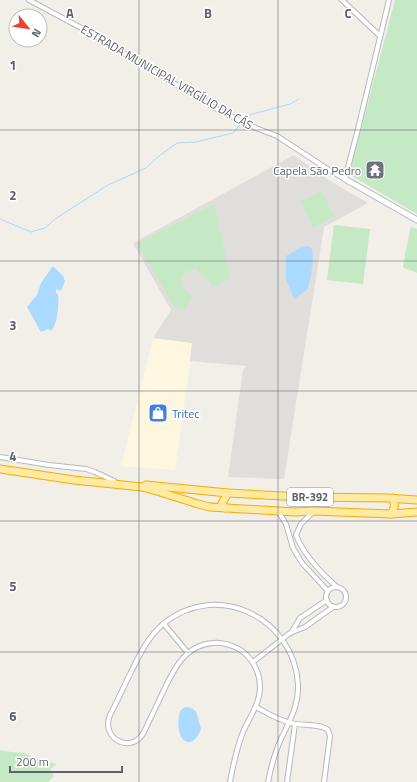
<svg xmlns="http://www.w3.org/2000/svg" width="417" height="782" font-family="'Titillium Web',sans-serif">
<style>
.commercial{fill:#fef7e0}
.industrial{fill:#e0deda}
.green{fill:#c5e8c5}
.water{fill:#aadaff}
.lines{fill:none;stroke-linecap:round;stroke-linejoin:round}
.stream{stroke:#aadaff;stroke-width:1}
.minor-casing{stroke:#b5b8bc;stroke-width:6}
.tertiary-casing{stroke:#b5b8bc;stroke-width:7}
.trunk-casing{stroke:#f9ab00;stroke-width:9}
.minor{stroke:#fff;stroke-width:4}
.tertiary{stroke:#fff;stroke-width:5}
.trunk{stroke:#feeaa1;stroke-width:7}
.grid{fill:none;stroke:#5f6368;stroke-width:1;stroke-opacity:0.55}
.labels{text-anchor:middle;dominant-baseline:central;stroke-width:3;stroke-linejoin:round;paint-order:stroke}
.shield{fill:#fff;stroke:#8f9295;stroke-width:1}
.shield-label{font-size:11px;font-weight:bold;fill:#5f6368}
.street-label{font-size:12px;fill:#5f6368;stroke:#fff}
.worship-label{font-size:12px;fill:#5b616d;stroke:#fff;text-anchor:end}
.shop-label{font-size:12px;fill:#366cbe;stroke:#fff;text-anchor:start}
.grid-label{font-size:13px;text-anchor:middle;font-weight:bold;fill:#5f6368;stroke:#fff;stroke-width:3;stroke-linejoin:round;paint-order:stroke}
</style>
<rect width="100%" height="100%" fill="#f1efe8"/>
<path class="commercial" d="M153,338L193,343L175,470L121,466Z"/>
<path class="industrial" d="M294,155L330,181L368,203L324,227L284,479L228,477L243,370L246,366L190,361L192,343L153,338L171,310L133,243Z"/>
<g class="green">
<path d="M395,0H417V214L359,180L349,175Z"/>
<path d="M322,191L334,217L313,227L301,201Z"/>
<path d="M214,204L229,272L228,280L213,286L195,268L182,275L181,285L193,298L184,309L175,308L137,243Z"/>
<path d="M334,225L370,229L363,284L327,280Z"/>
<path d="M411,227L417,229V273C412,270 409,271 403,267L406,249Z"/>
<path d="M0,750L11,752L25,753L32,758L57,764L50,769L54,776L48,782H0Z"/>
</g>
<g class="water">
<path d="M307,246L312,248C314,264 311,274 308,289L294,299L286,279V256L300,248Z"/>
<path d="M53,266L63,276L65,281L61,291L56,289V293L58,294C59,304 58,324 51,331L48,329L41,332L27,307L37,295L41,283Z"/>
<path d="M186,707C199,708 197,718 201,728C199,736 191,749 182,738C178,733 177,716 181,710C182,709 185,707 186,707Z"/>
</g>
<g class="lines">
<g class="stream">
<path d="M243,121L249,115L290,104L299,99"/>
<path d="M0,219L31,232L45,228L55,219L108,185L146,168L159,156L177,143L196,142L233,133L241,123"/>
</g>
<defs>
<g id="minor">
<path d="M29,0L87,31L220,111L256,128L277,136L329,170L345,179L358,129L389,0"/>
<path d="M342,0L380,36"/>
<path d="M0,457L49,465L86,469L95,472L114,481"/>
<path d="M278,511L286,524L293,548L302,563L328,591"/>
<path d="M313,512L301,524L296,535C304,556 321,573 337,587"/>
<circle cx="336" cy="597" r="10"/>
<path d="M164,624L188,653"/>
<path d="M291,633L300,618L327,600"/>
<path d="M253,662L290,633L305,627L333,607"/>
<path d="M256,707C267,713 278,720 291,723C301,726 320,723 328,730L330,736L324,782"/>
<path d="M230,782C233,765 237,748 243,732C249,718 260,704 260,687C260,672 252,657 239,649C231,645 222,642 213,643C184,645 173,671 162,694C156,707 150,719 144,732C132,755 100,739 110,715C117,702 123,688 130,674C139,656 147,638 163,624C216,580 294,617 298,684C299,705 290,720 281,739C275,752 271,767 268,782"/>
<path d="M287,782L295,724"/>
</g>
<path id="tertiary" d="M345,179L417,220"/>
<g id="trunk">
<path d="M0,469L74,480L142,487L160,492L198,504L210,507L295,512L313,511L391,514L417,512"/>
<path d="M146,485L228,493L303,497L387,498L417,500"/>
<path d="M225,508L222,503L228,493"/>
<path d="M391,514C395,508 395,505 393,498"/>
</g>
</defs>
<use href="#minor" class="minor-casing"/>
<use href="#tertiary" class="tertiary-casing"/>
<use href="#trunk" class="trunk-casing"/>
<use href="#minor" class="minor"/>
<use href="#tertiary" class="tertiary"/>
<use href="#trunk" class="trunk"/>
</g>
<path class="grid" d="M139,0V782M278,0V782M0,130H417M0,261H417M0,391H417M0,521H417M0,652H417"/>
<defs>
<symbol id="temple-square" viewBox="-11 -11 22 22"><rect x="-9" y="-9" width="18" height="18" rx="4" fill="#6b7280" stroke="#fff"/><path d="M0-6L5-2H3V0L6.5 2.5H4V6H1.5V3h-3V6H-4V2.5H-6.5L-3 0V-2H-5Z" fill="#fff"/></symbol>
<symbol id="shop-square" viewBox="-11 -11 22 22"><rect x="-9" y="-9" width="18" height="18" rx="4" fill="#3f7fe0" stroke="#fff"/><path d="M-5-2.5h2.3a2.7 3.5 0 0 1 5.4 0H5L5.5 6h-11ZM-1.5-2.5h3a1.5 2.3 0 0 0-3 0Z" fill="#fff"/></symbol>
</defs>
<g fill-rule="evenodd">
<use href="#temple-square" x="364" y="159" width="22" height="22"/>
<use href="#shop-square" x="147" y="402" width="22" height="22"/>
</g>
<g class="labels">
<rect class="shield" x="287" y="488" width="46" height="18" rx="3"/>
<g class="shield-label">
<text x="310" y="497">BR-392</text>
</g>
<g class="street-label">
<text transform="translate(167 77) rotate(30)">ESTRADA MUNICIPAL VIRGÍLIO DA CÁS</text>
</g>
<g class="worship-label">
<text x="361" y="170">Capela São Pedro</text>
</g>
<g class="shop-label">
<text x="172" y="413">Tritec</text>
</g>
</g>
<g class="grid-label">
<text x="70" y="18">A</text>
<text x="208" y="18">B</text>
<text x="348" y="18">C</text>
<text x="13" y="70">1</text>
<text x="13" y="200">2</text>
<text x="13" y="330">3</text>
<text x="13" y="461">4</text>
<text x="13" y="591">5</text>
<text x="13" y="721">6</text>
</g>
<g transform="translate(28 28) rotate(120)"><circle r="19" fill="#ffffff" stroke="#bfc1c3"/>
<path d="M0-3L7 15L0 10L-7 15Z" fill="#ea4335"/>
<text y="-6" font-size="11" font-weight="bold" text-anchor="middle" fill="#5f6368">N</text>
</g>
<path d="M10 766v6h112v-6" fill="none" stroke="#5f6368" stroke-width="2"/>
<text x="16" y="766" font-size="12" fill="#5f6368" stroke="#ffffff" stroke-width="3" paint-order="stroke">200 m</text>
</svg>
